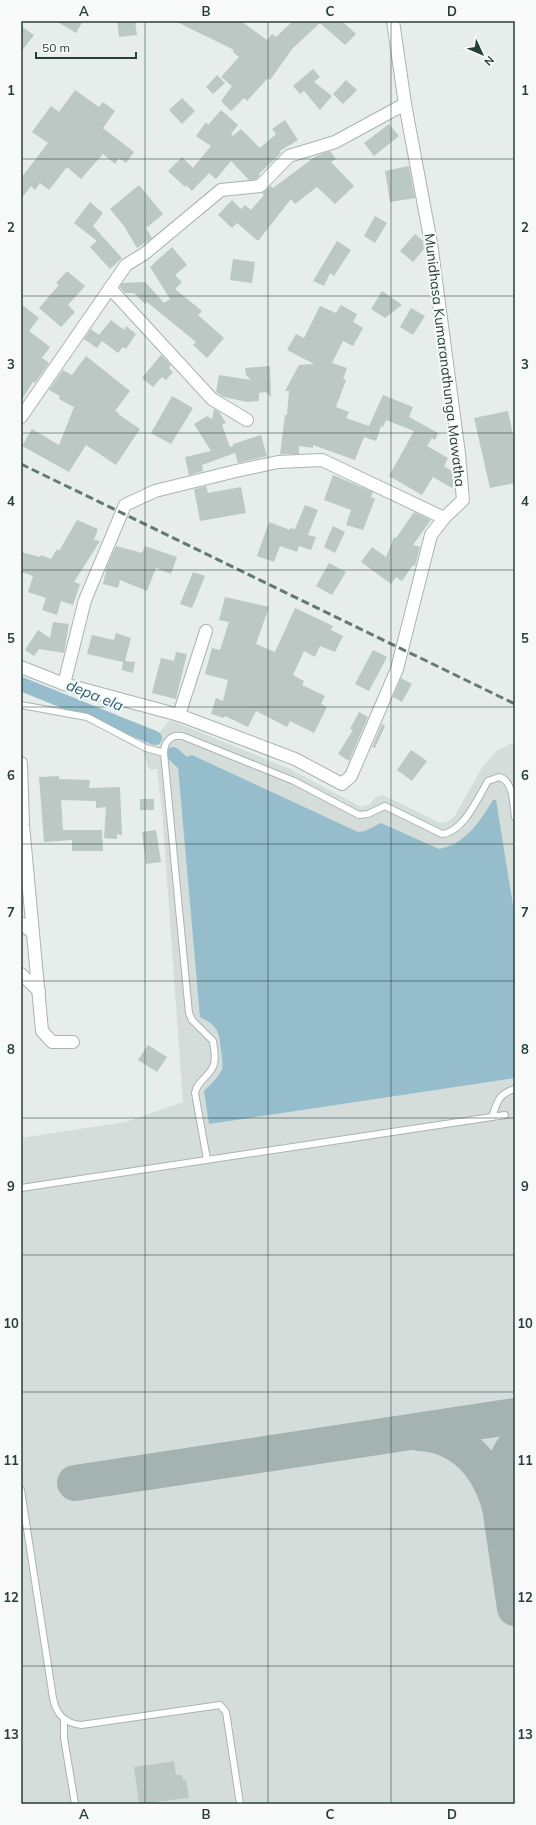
<svg xmlns="http://www.w3.org/2000/svg" width="536" height="1825" font-family="Mulish,sans-serif">
<style>
.built{fill:#d4ddda}
.water{fill:#95bdcc}
.lines{fill:none;stroke-linecap:round;stroke-linejoin:round}
.canal{stroke:#95bdcc;stroke-width:14}
.taxiway{stroke:#a4b3b0;stroke-width:36}
.building{fill:#bcc8c4}
.lane-casing{stroke:#a9b5b2;stroke-width:8}
.street-casing{stroke:#a9b5b2;stroke-width:14}
.lane{stroke:#fff;stroke-width:6}
.street{stroke:#fff;stroke-width:12}
.rail{stroke:#627975;stroke-width:3;stroke-dasharray:8 4;stroke-linecap:butt}
.grid{fill:none;stroke:#273e3a;stroke-width:1;stroke-opacity:0.55}
.labels{text-anchor:middle;dominant-baseline:central;stroke-width:4;stroke-linejoin:round;paint-order:stroke}
.street-label{font-size:14px;fill:#273e3a;stroke:#f7faf9}
.water-label{font-size:15px;font-style:italic;fill:#275e74;stroke:#f7faf9}
.neatline{fill:none;stroke:#273e3a;stroke-width:1.5}
.grid-label{font-size:13px;text-anchor:middle;font-weight:bold;fill:#273e3a}
</style>
<rect width="100%" height="100%" fill="#e6edeb"/>
<path class="built" d="M170,720L290,769L361,807L370,804L376,797L383,795L440,823L447,822L454,817L483,766L498,750L515,742V1804H21V1138L126,1122L183,1102L162,809L157,769H149L144,755L147,740L155,738Z"/>
<path class="water" d="M192,755L358,832L365,831L381,823L439,849C466,844 480,821 493,800H496L515,918V1078L209,1124L204,1091C210,1085 219,1077 222,1069C223,1063 222,1056 221,1050C219,1031 218,1026 200,1017L178,767C181,760 184,757 192,755Z"/>
<g class="lines">
<g class="canal">
<path d="M21,684L155,738"/>
<path d="M173,754L194,773"/>
</g>
<g class="taxiway">
<path d="M419,1433C463,1435 489,1467 500,1507C499,1485 502,1464 515,1446"/>
<path d="M75,1483L515,1416"/>
<path d="M500,1507L515,1608"/>
</g>
</g>
<g class="building">
<path d="M56,21H83L76,33Z"/>
<path d="M117,21H135L137,35L119,37Z"/>
<path d="M175,21H241L267,40L272,34L276,37L293,21H342L356,34L345,45L320,23L293,48L270,80L268,78L247,101L244,98L231,111L221,101L232,86L221,77L239,57L233,52L234,50Z"/>
<path d="M21,26L34,35L21,52Z"/>
<path d="M313,69L320,77L314,82L332,96L320,110L304,91L300,94L293,86Z"/>
<path d="M217,75L225,83L213,94L206,87Z"/>
<path d="M346,80L357,90L343,104L333,94Z"/>
<path d="M75,90L99,107L103,102L115,111L103,128L134,152L126,163L119,158L115,164L103,154L81,179L67,167L49,190L40,183L35,190L31,186L21,199V178L48,143L32,132L51,106L59,112Z"/>
<path d="M182,98L195,111L182,124L169,110Z"/>
<path d="M221,110L238,125L231,134L233,136L241,129L260,148L276,134L272,129L285,120L298,140L280,151L281,153L259,174L260,175L257,179L249,180L231,161L216,179L209,173L192,191L186,185L185,187L168,171L182,157L193,168L211,146L196,136L206,122L208,125Z"/>
<path d="M389,124L399,136L374,156L364,143Z"/>
<path d="M330,151L336,159L331,162L354,186L335,204L317,187L295,204L291,199L258,241L237,223L232,228L218,215L232,200L241,209L245,205L251,210L264,195L262,193L271,186L273,188L316,156Z"/>
<path d="M409,166L415,198L390,202L385,171Z"/>
<path d="M139,185L163,214L146,228L152,238L137,248L124,226L110,209Z"/>
<path d="M90,202L103,213L93,226L122,258L110,269L90,247L97,241L74,223Z"/>
<path d="M375,216L387,223L375,243L364,236Z"/>
<path d="M415,234L423,241L424,249L413,262L400,251Z"/>
<path d="M337,241L351,250L334,276L330,273L324,286L313,281Z"/>
<path d="M172,247L187,265L175,275L182,282L175,289L202,311L198,315L224,338L207,358L193,345L196,342L147,302L145,304L134,293H125L120,287L122,283L145,282L164,303L170,299L150,267Z"/>
<path d="M233,259L255,262L252,283L230,280Z"/>
<path d="M67,271L85,286L68,305L75,312L61,327L39,308L59,285L56,283Z"/>
<path d="M382,291L402,305L385,318L371,309Z"/>
<path d="M21,304L39,318L29,331L50,347L42,358L49,363L35,383L33,382L21,401Z"/>
<path d="M341,305L357,314L353,322L363,328L353,346L343,341L332,363L347,368L343,379L346,380L336,407L349,412L346,418L369,426L383,395L413,407L409,417L438,433L435,440L432,438L427,446L448,458L444,466L453,472L454,484L452,488L433,477L422,495L389,476L414,431L386,420L383,427L381,426L376,441L364,437L355,460L313,445V448L299,446V454H280L285,415H287L289,391H285L299,365L314,364L287,350L296,334L304,338L320,306L336,313Z"/>
<path d="M411,308L425,316L413,335L400,327Z"/>
<path d="M111,320L124,330L126,326L136,334L126,349L123,347L118,353L102,341L97,348L84,339L91,329L99,335Z"/>
<path d="M161,355L171,365L169,368L173,372L166,380L162,377L153,387L142,378Z"/>
<path d="M86,356L130,391L115,411L119,413L118,414L140,429L116,465L86,445L69,472L22,446L32,429L59,445L74,407L59,399L60,396L49,390L63,370L72,375Z"/>
<path d="M270,366L271,397L266,392L259,393V401L247,402L224,397L216,392L219,375L251,380L246,375L245,368Z"/>
<path d="M172,396L193,408L171,444L151,433Z"/>
<path d="M214,409L219,412L226,423L222,425L230,447L233,446V444L261,435L267,456L238,463L235,453L202,465L203,471L189,475L185,457L211,451L194,424L207,416L212,419Z"/>
<path d="M508,411L515,444V483L490,488L474,418Z"/>
<path d="M333,475L373,492L371,497L375,499L363,530L346,525L351,510L324,500Z"/>
<path d="M206,486L208,493L241,487L246,513L200,521L194,489Z"/>
<path d="M305,505L318,510L308,535L316,537L311,550L299,546L297,552L280,546L274,562L257,556L269,522L290,530V528L295,529Z"/>
<path d="M414,512L431,520L413,545L420,547L415,566L413,565L402,581L396,577L391,584L361,562L372,547L386,557L394,537L396,538Z"/>
<path d="M77,520L98,529L94,540L100,541L74,582L80,584L73,605L61,601L57,615L42,610L46,598L28,592L33,576L21,572V552L40,557L41,555L51,559L57,549L59,551Z"/>
<path d="M333,526L345,532L335,553L324,547Z"/>
<path d="M116,546L142,553L145,546L177,557L171,574L156,568L147,591L120,580L118,588L103,584L107,566Z"/>
<path d="M329,563L346,572L332,595L316,586Z"/>
<path d="M193,572L205,576L192,608L180,604Z"/>
<path d="M225,597L269,607L256,644L275,652L295,608L333,626L331,630L343,636L335,652L320,646L315,657L304,651L293,675L304,681L302,685L325,696L321,704L327,707L314,733L290,721L287,727L256,711L248,727L225,716L224,718L211,714L216,698L223,701L228,680L205,674L212,648L220,650L229,622L219,620Z"/>
<path d="M53,622L69,624L64,653L39,649L34,656L25,650L38,630L50,638Z"/>
<path d="M116,633L131,638L125,661L135,662L133,673L122,670L123,662L87,654L92,635L114,640Z"/>
<path d="M373,650L387,657L369,691L355,684Z"/>
<path d="M176,652L187,654L176,699L152,693L161,658L174,661Z"/>
<path d="M401,678L412,684L402,702L393,697Z"/>
<path d="M359,712L368,717L349,761L338,754L353,730L350,729Z"/>
<path d="M382,724L385,726L375,748L372,747Z"/>
<path d="M411,750L427,761L412,781L397,770Z"/>
<path d="M59,776V779L90,780L89,788L120,787L122,835L117,834V839L104,838L106,807L96,808V801L61,800L63,830H102L103,851H72V840L44,842L39,777Z"/>
<rect x="140" y="799" width="14" height="11"/>
<path d="M156,830L161,862L146,864L142,832Z"/>
<path d="M148,1045L167,1057L157,1072L138,1060Z"/>
<path d="M174,1761L176,1775H182L183,1780H186L189,1798L139,1804L134,1767Z"/>
</g>
<g class="lines">
<defs>
<g id="lane">
<path d="M21,705L87,717L146,748L164,753"/>
<path d="M492,1117C497,1102 499,1093 515,1089"/>
<path d="M207,1159L195,1093C197,1080 211,1076 214,1064C216,1057 214,1048 213,1041L192,1020L189,1013L164,753C164,740 173,733 185,737L294,781L359,815L368,814L385,806L442,834C464,832 478,797 488,781L499,777C514,781 513,804 515,817"/>
<path d="M21,1188L505,1115"/>
<path d="M21,1490L53,1698C56,1714 64,1723 81,1725L220,1705L226,1712L240,1804"/>
<path d="M64,1719V1738L75,1804"/>
</g>
<g id="street">
<path d="M110,288L212,399L247,420"/>
<path d="M21,417L126,265L144,254L221,190L260,186L289,156L335,142L405,104"/>
<path d="M21,667L64,684L179,715L295,759L342,784L351,776L397,669L431,535L444,518L463,500L459,454L431,243L405,104L393,21"/>
<path d="M64,684L85,600L125,505L155,491L236,471L278,462L322,460L444,518"/>
<path d="M179,715L206,631"/>
<path d="M21,763L23,825L42,1031L52,1042H73"/>
<path d="M21,923L33,933"/>
<path d="M21,974L39,991"/>
</g>
</defs>
<use href="#lane" class="lane-casing"/>
<use href="#street" class="street-casing"/>
<use href="#lane" class="lane"/>
<use href="#street" class="street"/>
<path class="rail" d="M21,464L515,704"/>
</g>
<path class="grid" d="M145,21V1804M268,21V1804M391,21V1804M21,159H515M21,296H515M21,433H515M21,570H515M21,707H515M21,844H515M21,981H515M21,1118H515M21,1255H515M21,1392H515M21,1529H515M21,1666H515"/>
<g class="labels">
<g class="street-label">
<text transform="translate(445 360) rotate(83)">Munidhasa Kumaranathunga Mawatha</text>
</g>
<g class="water-label">
<text transform="translate(95 695) rotate(22)">depa ela</text>
</g>
</g>
<rect width="536" height="1825" fill="none" stroke="#f7faf9" stroke-width="44"/>
<g transform="translate(482 54) rotate(134)" stroke="#f7faf9" stroke-width="3" paint-order="stroke">
<path d="M0-3L7 15L0 10L-7 15Z" fill="#273e3a"/>
<text y="-6" font-size="11" font-weight="bold" text-anchor="middle" fill="#273e3a">N</text>
</g>
<path d="M36 52v6h100v-6" fill="none" stroke="#273e3a" stroke-width="2"/>
<text x="42" y="52" font-size="12" fill="#273e3a" stroke="#f7faf9" stroke-width="3" paint-order="stroke">50 m</text>
<rect x="22" y="22" width="492" height="1781" class="neatline"/>
<g class="grid-label">
<text x="84" y="16">A</text>
<text x="206" y="16">B</text>
<text x="330" y="16">C</text>
<text x="452" y="16">D</text>
<text x="11" y="95">1</text>
<text x="525" y="95">1</text>
<text x="11" y="232">2</text>
<text x="525" y="232">2</text>
<text x="11" y="369">3</text>
<text x="525" y="369">3</text>
<text x="11" y="506">4</text>
<text x="525" y="506">4</text>
<text x="11" y="643">5</text>
<text x="525" y="643">5</text>
<text x="11" y="780">6</text>
<text x="525" y="780">6</text>
<text x="11" y="917">7</text>
<text x="525" y="917">7</text>
<text x="11" y="1054">8</text>
<text x="525" y="1054">8</text>
<text x="11" y="1191">9</text>
<text x="525" y="1191">9</text>
<text x="11" y="1328">10</text>
<text x="525" y="1328">10</text>
<text x="11" y="1465">11</text>
<text x="525" y="1465">11</text>
<text x="11" y="1602">12</text>
<text x="525" y="1602">12</text>
<text x="11" y="1739">13</text>
<text x="525" y="1739">13</text>
<text x="84" y="1819">A</text>
<text x="206" y="1819">B</text>
<text x="330" y="1819">C</text>
<text x="452" y="1819">D</text>
</g>
</svg>
